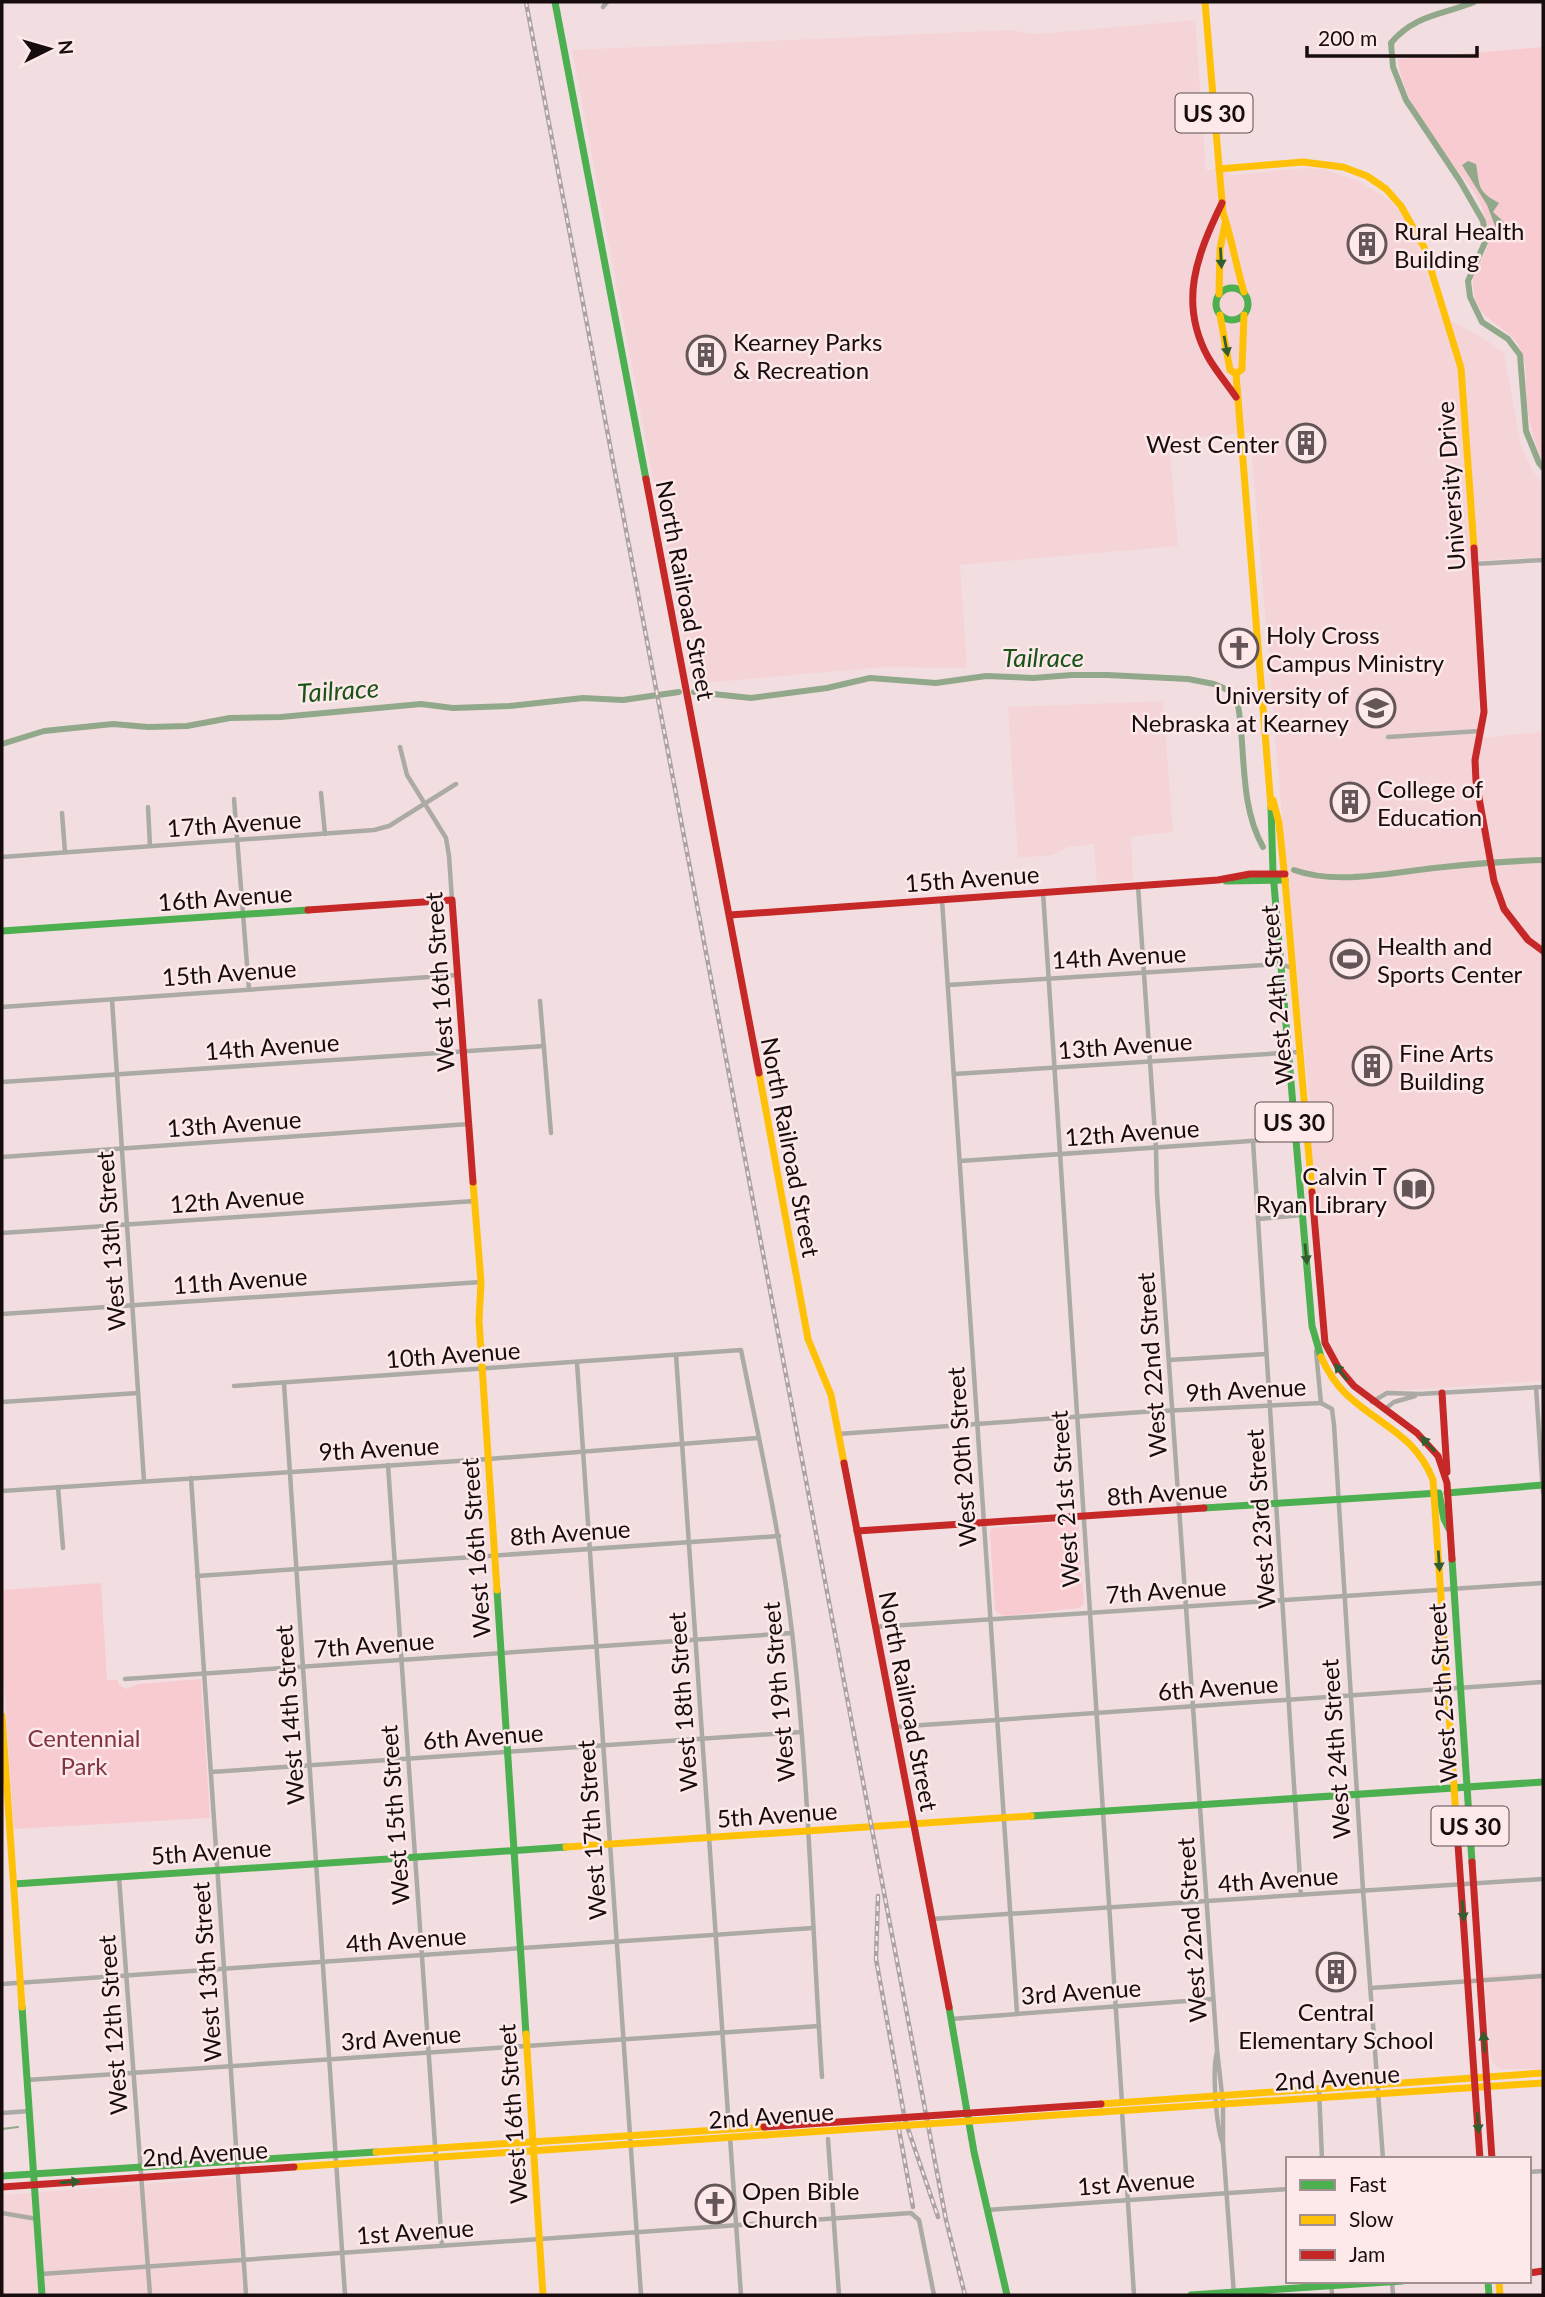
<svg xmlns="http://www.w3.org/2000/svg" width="1545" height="2297" font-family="Lato,sans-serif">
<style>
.built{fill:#f5d4d7}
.green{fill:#f8cbd0}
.water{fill:#92a88a}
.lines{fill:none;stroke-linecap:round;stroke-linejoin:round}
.stream{stroke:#92a88a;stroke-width:2}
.canal{stroke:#92a88a;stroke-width:6}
.street{stroke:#abaaa5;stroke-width:4.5}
.fast{stroke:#4caf50;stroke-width:7}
.slow{stroke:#ffc107;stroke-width:7}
.jam{stroke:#c62828;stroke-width:7}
.rail-casing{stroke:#aba3a3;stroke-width:4.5}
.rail{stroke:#fde8ea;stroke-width:2;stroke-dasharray:5;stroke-linecap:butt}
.slow-bridge{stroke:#ffc107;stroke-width:7}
.jam-bridge{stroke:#c62828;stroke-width:7}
.oneway{fill:#325e2f}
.labels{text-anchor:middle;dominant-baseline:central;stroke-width:5;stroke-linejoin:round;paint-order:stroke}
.shield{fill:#fde8ea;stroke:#5d4f50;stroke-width:2}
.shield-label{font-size:23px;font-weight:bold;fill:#180d0e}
.poi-label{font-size:24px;fill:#180d0e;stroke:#fde8ea;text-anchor:start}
.street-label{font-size:24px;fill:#180d0e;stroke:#fde8ea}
.park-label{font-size:24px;fill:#823443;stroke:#fde8ea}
.water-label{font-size:26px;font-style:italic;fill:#195318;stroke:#fde8ea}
</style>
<rect width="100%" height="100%" fill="#f2dee0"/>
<g class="built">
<path d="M1195,20L1206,170L1219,169L1232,175L1305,168L1323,169L1359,181L1388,199L1401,213L1415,236L1441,316L1480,336L1504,353L1521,446L1532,470L1543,485V557L1471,561L1480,695L1477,738L1543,732V1381L1392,1391L1382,1393L1373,1399L1347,1379L1325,1343L1309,1100L1281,806L1250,433L1169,440L1178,546L960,565L967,668L885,667L692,684L572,50L1010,30L1036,34Z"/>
<path d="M1163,701L1173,832L1131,837L1133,881L1097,884L1094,844L1068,847L1052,855L1018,858L1008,707Z"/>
<path d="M1543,1973V2069H1499L1492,2062L1489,2045L1484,1975Z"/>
<path d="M235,2177L243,2295H2V2195Z"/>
</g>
<g class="green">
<path d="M1543,47V462C1536,446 1530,429 1528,411C1524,390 1529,368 1520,348C1510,325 1476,324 1473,287C1471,271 1486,258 1488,242C1491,229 1484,213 1479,201C1473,187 1460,175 1451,162C1430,133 1401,96 1398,59Z"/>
<path d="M1076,1521L1078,1524L1084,1603L1080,1608L1003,1616L995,1611L990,1532L992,1528Z"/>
<path d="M101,1583L107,1680H118V1684L126,1689L138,1684L201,1679L210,1818L14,1829L2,1653V1590Z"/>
</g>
<path class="water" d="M1468,161L1476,164C1480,187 1477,191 1499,203L1493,212L1504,222L1497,231L1487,205L1462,165Z"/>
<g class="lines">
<path class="stream" d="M2,2129L18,2127"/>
<g class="canal">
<path d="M1474,2C1442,15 1414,15 1391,43L1393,67L1406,100L1460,181L1483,221L1486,240L1468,281L1470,297L1482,322L1508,339L1520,355L1526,431L1539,463L1543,468"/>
<path d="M694,692L751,698L827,688L870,678L936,683L986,676L1033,678L1072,675H1107L1188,679L1214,684L1228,690L1238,705C1246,751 1239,804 1263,847"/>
<path d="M2,744L44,731L113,724L148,727L187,726L230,718L281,717L421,704L453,708L510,706L583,698L623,700L679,692"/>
<path d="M1294,870C1335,885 1391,873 1434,868C1471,864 1507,861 1543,860"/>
</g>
<g class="street">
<path d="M603,7L607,2"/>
<path d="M1475,564L1543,560"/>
<path d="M1388,737L1480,731"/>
<path d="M400,747L407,775L446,838L449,856L452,900"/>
<path d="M321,793L325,834"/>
<path d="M234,799L249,990"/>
<path d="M148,807L150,846"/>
<path d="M62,813L65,852"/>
<path d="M2,857L374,830L389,826L456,784"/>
<path d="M1138,886L1156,1149L1157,1193L1217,2050L1223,2103V2145L1234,2295"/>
<path d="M1043,892L1122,2103"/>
<path d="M942,900L1017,2013"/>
<path d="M948,985L1281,964L1292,968"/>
<path d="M112,1000L144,1481"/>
<path d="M540,1001L551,1133"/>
<path d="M2,1007L458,975"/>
<path d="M954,1074L1299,1052"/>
<path d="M2,1082L544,1046"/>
<path d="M1253,1141L1301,1895"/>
<path d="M2,1157L469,1124"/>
<path d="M960,1161L1307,1137"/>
<path d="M1259,1219L1302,1215"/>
<path d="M2,1233L475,1201"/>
<path d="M2,1314L481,1282"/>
<path d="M1316,1351L1321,1403"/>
<path d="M676,1355L729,2129"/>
<path d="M1169,1360L1266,1354"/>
<path d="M577,1363L641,2295"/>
<path d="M284,1384L345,2295"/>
<path d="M234,1386L741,1350C760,1444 781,1537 792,1632C809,1779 812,1929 822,2077"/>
<path d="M1536,1387L1543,1492"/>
<path d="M2,1402L138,1393"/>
<path d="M1372,1402L1387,1393L1420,1394L1543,1387"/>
<path d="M1321,1403L1332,1409L1334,1425L1363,1890L1383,2159"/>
<path d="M1385,1409L1394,1402L1415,1396"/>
<path d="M838,1434L1142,1412L1321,1403"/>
<path d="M388,1465L442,2246"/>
<path d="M191,1478L246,2295"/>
<path d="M58,1487L63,1548"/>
<path d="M2,1491L488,1459L758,1438"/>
<path d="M197,1576L779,1536"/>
<path d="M875,1627L1543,1583"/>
<path d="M125,1679L792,1633"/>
<path d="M894,1727L1543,1682"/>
<path d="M211,1772L801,1732"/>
<path d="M119,1877L150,2295"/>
<path d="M931,1919L1543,1879"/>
<path d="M2,1984L813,1928"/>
<path d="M1371,1988L1543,1976"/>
<path d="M951,2019L1213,1999"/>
<path d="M1217,2052C1212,2070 1216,2127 1223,2144"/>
<path d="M27,2080L819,2026"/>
<path d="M1319,2089L1322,2159"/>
<path d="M1122,2111L1134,2295"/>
<path d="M2,2113L30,2111"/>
<path d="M730,2137L741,2295"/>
<path d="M828,2139L839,2295"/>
<path d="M1529,2172L1543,2171"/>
<path d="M987,2210L1288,2189"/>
<path d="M2,2213L37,2219"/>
<path d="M41,2274L911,2213L919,2220L934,2295"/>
<path d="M1331,2281L1332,2295"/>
<path d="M1392,2281L1393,2295"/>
</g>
<g class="fast">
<path d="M555,2L646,479"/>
<circle cx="1232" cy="304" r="16"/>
<path d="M1271,807L1273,873L1312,1326L1321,1357"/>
<path d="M1226,881L1285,880"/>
<path d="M2,931L308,910"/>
<path d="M1447,1493L1543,1485"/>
<path d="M1204,1508L1439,1493L1444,1519L1449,1529"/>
<path d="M1452,1559L1472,1862"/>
<path d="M497,1590L526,2034"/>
<path d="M1031,1816L1543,1782"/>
<path d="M14,1884L566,1847"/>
<path d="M22,2007L42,2295"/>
<path d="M949,2007L974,2152L1007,2295"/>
<path d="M2,2176L376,2152"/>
<path d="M1488,2281L1489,2295"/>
<path d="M1191,2295L1402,2281"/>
</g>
<g class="slow">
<path d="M1205,2L1223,213C1232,239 1236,266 1244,292"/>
<path d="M1219,169L1303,162L1343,167L1367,176L1386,189L1401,206L1424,247L1461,368L1474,548"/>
<path d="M1219,294L1220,249L1225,224"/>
<path d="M1220,315L1230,370L1236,374L1271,807"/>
<path d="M1236,374L1242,369L1244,315"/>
<path d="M1273,800L1279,823L1285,880L1312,1192"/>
<path d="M759,1073L808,1339L831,1395L844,1463"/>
<path d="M473,1182L481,1282L479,1321L497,1590"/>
<path d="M1321,1357C1327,1370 1335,1383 1345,1393C1378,1425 1415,1434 1433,1480L1456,1816"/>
<path d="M2,1716L22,2007"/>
<path d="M566,1847L1031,1816"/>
<path d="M526,2034L543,2295"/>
<path d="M1101,2104L1543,2073"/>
<path d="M1101,2112L1543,2083"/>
<path d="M376,2152L764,2127"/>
<path d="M294,2167L765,2135"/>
<path d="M1499,2281L1500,2295"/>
</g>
<g class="jam">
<path d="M1222,203C1197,255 1178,302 1208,357C1216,371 1227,384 1236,397"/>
<path d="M646,479L759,1073"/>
<path d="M1474,548L1484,712L1475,760L1476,781L1494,881L1504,909L1528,940L1543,951"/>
<path d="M308,910L452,900L473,1182"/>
<path d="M730,915L1218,880L1250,874H1285"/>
<path d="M1312,1192L1325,1343L1338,1367L1354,1386L1417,1433L1438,1456L1447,1483L1452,1559"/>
<path d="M1442,1393L1447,1472"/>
<path d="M844,1463L949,2007"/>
<path d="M857,1531L1204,1508"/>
<path d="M1456,1816L1480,2159"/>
<path d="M1472,1862L1492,2159"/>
<path d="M2,2187L294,2167"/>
<path d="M1529,2273L1543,2271"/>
</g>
<defs>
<g id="rail">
<path d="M526,2L946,2220L965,2295"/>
<path d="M878,1896L876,1959L905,2120L938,2217"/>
<path d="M897,2119L913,2207"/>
</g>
</defs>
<use href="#rail" class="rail-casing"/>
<use href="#rail" class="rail"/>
<path class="slow-bridge" d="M765,2135L1101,2112"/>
<path class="jam-bridge" d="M764,2127L1101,2104"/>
</g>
<defs><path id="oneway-solid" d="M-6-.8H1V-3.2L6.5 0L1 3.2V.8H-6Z" transform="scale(1.75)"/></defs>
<g class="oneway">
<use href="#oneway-solid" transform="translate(1221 258) rotate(87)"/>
<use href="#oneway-solid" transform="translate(1226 346) rotate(79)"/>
<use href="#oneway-solid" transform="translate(1306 1254) rotate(84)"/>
<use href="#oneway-solid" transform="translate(1341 1372) rotate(-128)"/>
<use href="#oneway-solid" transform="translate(1428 1444) rotate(-133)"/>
<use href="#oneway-solid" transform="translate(1439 1561) rotate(86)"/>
<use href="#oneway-solid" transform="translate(1463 1911) rotate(86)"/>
<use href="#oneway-solid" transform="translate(1484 2042) rotate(-94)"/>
<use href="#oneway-solid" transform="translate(1478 2123) rotate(86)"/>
<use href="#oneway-solid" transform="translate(70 2182) rotate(-4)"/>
</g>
<defs>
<symbol id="building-ring" viewBox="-11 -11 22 22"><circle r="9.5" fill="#fde8ea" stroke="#645658" stroke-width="1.5"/><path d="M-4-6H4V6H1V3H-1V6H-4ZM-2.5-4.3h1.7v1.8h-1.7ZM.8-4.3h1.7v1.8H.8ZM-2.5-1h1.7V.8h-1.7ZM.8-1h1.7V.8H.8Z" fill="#645658"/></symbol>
<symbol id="church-ring" viewBox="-11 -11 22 22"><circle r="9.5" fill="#fde8ea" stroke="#645658" stroke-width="1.5"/><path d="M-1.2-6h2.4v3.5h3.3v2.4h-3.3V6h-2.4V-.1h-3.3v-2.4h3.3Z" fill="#645658"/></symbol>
<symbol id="university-ring" viewBox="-11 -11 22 22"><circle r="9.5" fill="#fde8ea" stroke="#645658" stroke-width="1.5"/><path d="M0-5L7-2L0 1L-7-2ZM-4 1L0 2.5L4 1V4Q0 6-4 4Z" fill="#645658"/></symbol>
<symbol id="stadium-ring" viewBox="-11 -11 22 22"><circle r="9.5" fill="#fde8ea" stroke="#645658" stroke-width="1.5"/><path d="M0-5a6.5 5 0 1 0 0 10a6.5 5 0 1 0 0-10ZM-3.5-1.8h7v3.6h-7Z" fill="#645658"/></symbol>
<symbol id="library-ring" viewBox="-11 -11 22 22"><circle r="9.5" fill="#fde8ea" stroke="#645658" stroke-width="1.5"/><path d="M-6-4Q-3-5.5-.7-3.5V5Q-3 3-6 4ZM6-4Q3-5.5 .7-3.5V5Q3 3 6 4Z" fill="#645658"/></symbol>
</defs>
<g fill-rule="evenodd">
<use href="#building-ring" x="1345" y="222" width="44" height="44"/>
<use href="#building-ring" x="684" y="333" width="44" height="44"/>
<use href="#building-ring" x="1284" y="421" width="44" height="44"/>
<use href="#church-ring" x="1217" y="626" width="44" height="44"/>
<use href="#university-ring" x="1354" y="686" width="44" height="44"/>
<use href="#building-ring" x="1328" y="780" width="44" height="44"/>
<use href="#stadium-ring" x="1328" y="937" width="44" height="44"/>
<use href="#building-ring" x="1350" y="1044" width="44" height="44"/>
<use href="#library-ring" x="1392" y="1167" width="44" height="44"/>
<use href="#building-ring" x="1314" y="1950" width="44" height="44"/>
<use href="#church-ring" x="693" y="2182" width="44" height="44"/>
</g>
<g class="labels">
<g class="shield">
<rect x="1175.5" y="93.5" width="77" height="39" rx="5"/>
<rect x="1255.5" y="1102.5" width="77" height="39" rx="5"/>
<rect x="1431.5" y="1806.5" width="77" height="39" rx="5"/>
</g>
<g class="shield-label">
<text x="1214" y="113">US 30</text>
<text x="1294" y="1122">US 30</text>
<text x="1470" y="1826">US 30</text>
</g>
<g class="poi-label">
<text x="1394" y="230">Rural Health<tspan x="1394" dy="28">Building</tspan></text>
<text x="733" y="341">Kearney Parks<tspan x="733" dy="28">&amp; Recreation</tspan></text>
<text x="1279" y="443" text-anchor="end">West Center</text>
<text x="1266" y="634">Holy Cross<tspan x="1266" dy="28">Campus Ministry</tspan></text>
<text x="1349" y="694" text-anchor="end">University of<tspan x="1349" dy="28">Nebraska at Kearney</tspan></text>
<text x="1377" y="788">College of<tspan x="1377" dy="28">Education</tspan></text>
<text x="1377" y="945">Health and<tspan x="1377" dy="28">Sports Center</tspan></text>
<text x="1399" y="1052">Fine Arts<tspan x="1399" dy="28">Building</tspan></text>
<text x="1387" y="1175" text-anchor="end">Calvin T<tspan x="1387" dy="28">Ryan Library</tspan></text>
<text x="1336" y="2011" text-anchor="middle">Central<tspan x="1336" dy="28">Elementary School</tspan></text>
<text x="742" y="2190">Open Bible<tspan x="742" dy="28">Church</tspan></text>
</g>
<g class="street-label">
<text transform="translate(1450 486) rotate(-94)">University Drive</text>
<text transform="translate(686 590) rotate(79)">North Railroad Street</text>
<text transform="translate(234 823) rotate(-4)">17th Avenue</text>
<text transform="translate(972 878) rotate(-4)">15th Avenue</text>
<text transform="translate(225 897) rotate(-4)">16th Avenue</text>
<text transform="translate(1119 956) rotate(-3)">14th Avenue</text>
<text transform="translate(229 972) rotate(-4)">15th Avenue</text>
<text transform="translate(439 982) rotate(-94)">West 16th Street</text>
<text transform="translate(1276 995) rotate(-95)">West 24th Street</text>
<text transform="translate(1125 1045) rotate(-4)">13th Avenue</text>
<text transform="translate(272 1046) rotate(-4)">14th Avenue</text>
<text transform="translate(234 1123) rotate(-4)">13th Avenue</text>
<text transform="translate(1132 1132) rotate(-4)">12th Avenue</text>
<text transform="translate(791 1147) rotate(79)">North Railroad Street</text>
<text transform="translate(237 1199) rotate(-4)">12th Avenue</text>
<text transform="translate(110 1241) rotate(-94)">West 13th Street</text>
<text transform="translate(240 1280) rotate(-4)">11th Avenue</text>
<text transform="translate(453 1354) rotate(-4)">10th Avenue</text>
<text transform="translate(1151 1365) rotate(-94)">West 22nd Street</text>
<text transform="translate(1246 1389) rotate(-3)">9th Avenue</text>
<text transform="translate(379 1448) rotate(-3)">9th Avenue</text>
<text transform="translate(961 1457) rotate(-94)">West 20th Street</text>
<text transform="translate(1167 1492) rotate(-4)">8th Avenue</text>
<text transform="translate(1064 1499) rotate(-94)">West 21st Street</text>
<text transform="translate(1260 1519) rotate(-94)">West 23rd Street</text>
<text transform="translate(570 1532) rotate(-4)">8th Avenue</text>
<text transform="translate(475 1548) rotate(-94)">West 16th Street</text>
<text transform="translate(1166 1590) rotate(-4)">7th Avenue</text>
<text transform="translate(374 1644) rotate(-4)">7th Avenue</text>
<text transform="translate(1218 1687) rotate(-4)">6th Avenue</text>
<text transform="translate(778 1692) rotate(-95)">West 19th Street</text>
<text transform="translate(1442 1693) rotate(-94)">West 25th Street</text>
<text transform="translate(909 1701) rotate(79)">North Railroad Street</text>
<text transform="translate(682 1702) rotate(-94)">West 18th Street</text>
<text transform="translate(289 1715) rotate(-94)">West 14th Street</text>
<text transform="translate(483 1736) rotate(-4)">6th Avenue</text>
<text transform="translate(1335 1749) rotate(-94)">West 24th Street</text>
<text transform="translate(777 1814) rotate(-4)">5th Avenue</text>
<text transform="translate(394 1815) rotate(-94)">West 15th Street</text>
<text transform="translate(591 1830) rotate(-94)">West 17th Street</text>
<text transform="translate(211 1851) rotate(-4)">5th Avenue</text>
<text transform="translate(1278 1879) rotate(-4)">4th Avenue</text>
<text transform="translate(1191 1930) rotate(-94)">West 22nd Street</text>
<text transform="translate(406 1939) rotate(-4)">4th Avenue</text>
<text transform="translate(206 1972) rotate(-94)">West 13th Street</text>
<text transform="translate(1081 1991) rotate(-4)">3rd Avenue</text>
<text transform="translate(112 2025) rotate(-94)">West 12th Street</text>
<text transform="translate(401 2037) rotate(-4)">3rd Avenue</text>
<text transform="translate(1337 2077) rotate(-4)">2nd Avenue</text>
<text transform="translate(512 2114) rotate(-94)">West 16th Street</text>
<text transform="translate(771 2115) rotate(-4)">2nd Avenue</text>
<text transform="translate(205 2153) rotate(-4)">2nd Avenue</text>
<text transform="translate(1136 2182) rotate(-4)">1st Avenue</text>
<text transform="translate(415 2231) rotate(-4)">1st Avenue</text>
</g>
<g class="park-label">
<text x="84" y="1737">Centennial<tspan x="84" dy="28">Park</tspan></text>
</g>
<g class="water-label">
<text x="1043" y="657">Tailrace</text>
<text transform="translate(338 690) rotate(-4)">Tailrace</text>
</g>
</g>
<rect width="1545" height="2297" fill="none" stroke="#180d0e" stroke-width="7"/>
<rect x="1286" y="2157" width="245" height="126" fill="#fde8ea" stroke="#a19092" stroke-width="2"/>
<rect x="1300" y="2180" width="35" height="10" fill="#4caf50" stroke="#a19092" stroke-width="2"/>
<text x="1349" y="2192" font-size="21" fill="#180d0e">Fast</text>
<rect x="1300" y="2215" width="35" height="10" fill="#ffc107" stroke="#a19092" stroke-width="2"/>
<text x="1349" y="2227" font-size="21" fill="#180d0e">Slow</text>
<rect x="1300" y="2250" width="35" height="10" fill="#c62828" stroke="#a19092" stroke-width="2"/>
<text x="1349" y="2262" font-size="21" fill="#180d0e">Jam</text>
<g transform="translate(49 49) rotate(85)" stroke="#fde8ea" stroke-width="5" paint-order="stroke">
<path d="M0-5L12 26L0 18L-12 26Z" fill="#180d0e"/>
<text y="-10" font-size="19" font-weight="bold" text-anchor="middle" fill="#180d0e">N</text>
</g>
<path d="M1307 46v10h170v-10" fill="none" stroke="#180d0e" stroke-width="3.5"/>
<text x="1318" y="46" font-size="21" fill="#180d0e" stroke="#fde8ea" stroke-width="5" paint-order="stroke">200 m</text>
</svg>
